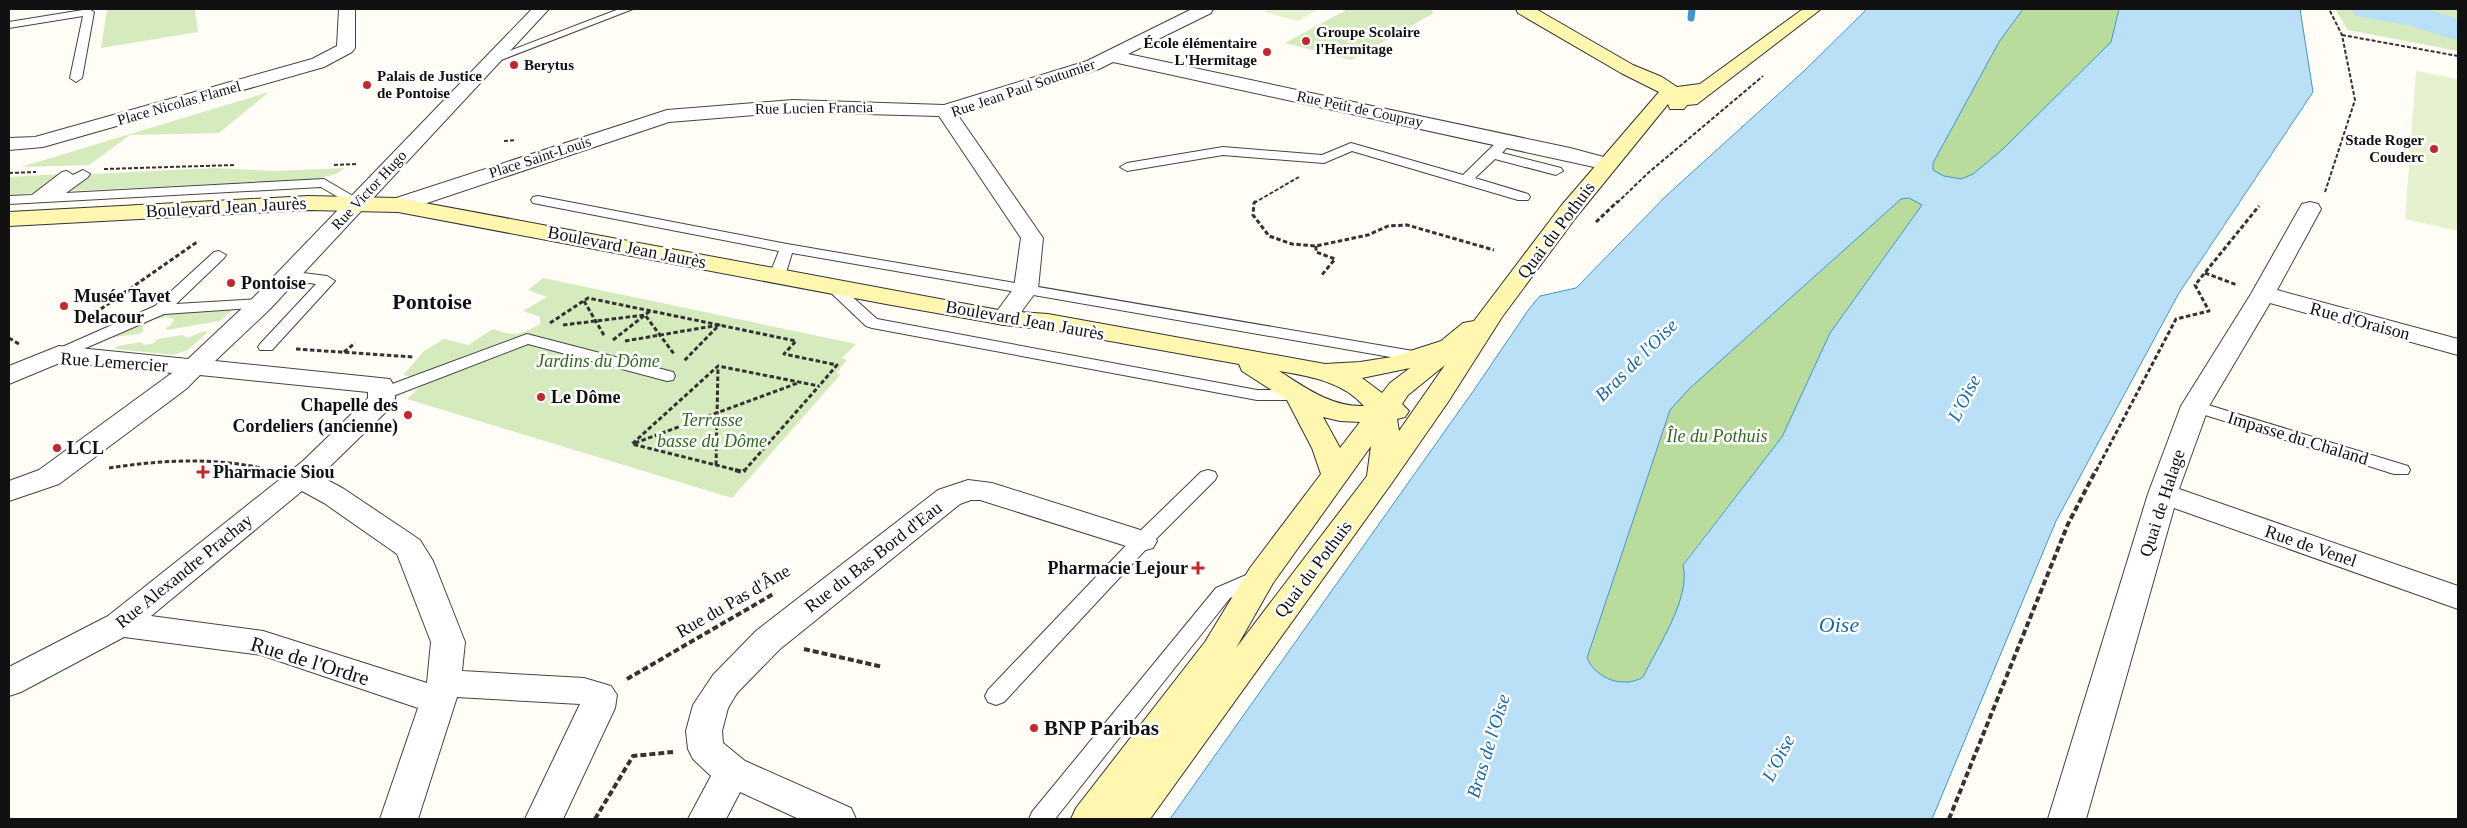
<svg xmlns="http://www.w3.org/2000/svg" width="2467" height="828" font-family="'Times New Roman',serif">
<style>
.green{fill:#d5ebbd}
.forest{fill:#b9dc9c}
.pitch{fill:#e6f2cf}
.water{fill:#b9e0f7;stroke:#3f96cf;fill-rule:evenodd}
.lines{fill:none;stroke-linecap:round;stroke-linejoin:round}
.stream{stroke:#3f96cf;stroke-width:7}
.river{fill:#b9e0f7;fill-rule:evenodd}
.service-casing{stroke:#444;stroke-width:2}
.minor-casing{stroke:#444;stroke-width:2}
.secondary-casing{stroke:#333;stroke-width:2}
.path-far2{stroke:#333;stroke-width:2;stroke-dasharray:4 2;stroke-linecap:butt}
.path-far1{stroke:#333;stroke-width:3;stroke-dasharray:4.5 2.5;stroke-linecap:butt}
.path{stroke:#333;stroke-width:4;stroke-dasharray:6 3;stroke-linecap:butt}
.service{fill:#fff;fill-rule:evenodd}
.minor{fill:#fff;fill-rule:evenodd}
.secondary{fill:#fff6b0;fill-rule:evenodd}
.poi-dot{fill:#c4262e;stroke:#fff;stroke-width:2}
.labels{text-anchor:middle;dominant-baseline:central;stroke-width:5;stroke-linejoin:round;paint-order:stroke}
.far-poi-label{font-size:15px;font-weight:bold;fill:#111;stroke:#fff;text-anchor:start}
.far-street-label{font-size:15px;fill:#111;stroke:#fff}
.street-label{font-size:18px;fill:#111;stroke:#fff}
.poi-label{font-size:18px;font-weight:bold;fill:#111;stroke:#fff;text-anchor:start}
.park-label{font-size:18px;font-style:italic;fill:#2f6b1f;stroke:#fff}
.water-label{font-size:19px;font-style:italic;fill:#1768a6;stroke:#fff}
.near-street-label{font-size:21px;fill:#111;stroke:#fff}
.near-poi-label{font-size:21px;font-weight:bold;fill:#111;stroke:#fff;text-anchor:start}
.district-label{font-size:22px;font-weight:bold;fill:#111;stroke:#fff}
.near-water-label{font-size:22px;font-style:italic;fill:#1768a6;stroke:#fff}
</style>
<rect width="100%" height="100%" fill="#fffdf5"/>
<g class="green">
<path d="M195,9L198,32L101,48L107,10Z"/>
<path d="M1348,9H1430L1434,13L1351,60L1285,43Z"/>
<path d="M2335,9H2458V51L2348,30Z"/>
<path d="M269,92L219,133L130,135L89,165L21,167Z"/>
<path d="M214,168L274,171L345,168L336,174L316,179L69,191L92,174Z"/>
<path d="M60,174L34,193L9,195V177Z"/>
<path d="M543,278L856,344L842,358L847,360L836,373L840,375L732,498L407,399L421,386L417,378L403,375L424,351L444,339L468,345L493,329C514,337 521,335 540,324V317L523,311L547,297L528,290Z"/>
<path d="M233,309L220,321L167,330L166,328L171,325L174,319L167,317L152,320L143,326V331L139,334L105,338L161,314Z"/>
<path d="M204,331L208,332L188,350L173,355L115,349L117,346L141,342L144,345L152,344L158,339L183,335L187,338Z"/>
</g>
<g class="forest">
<path d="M2023,9H2119L2111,42L2003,149L1973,174L1961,179L1944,176L1932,170L1933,163L1999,42Z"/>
<path d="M1909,198L1922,205L1830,333L1782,437L1683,564C1691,599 1659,646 1643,677C1624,689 1596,679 1587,658L1670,410L1689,389L1901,199Z"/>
</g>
<g class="pitch">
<path d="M1270,9H1319L1298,21L1264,12Z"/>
<path d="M2416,71L2458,79V231L2405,219Z"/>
</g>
<path class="water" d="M1867,9H2023L1999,42L1933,163V170L1944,176L1961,179L1973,174L2003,149L2111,42L2119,9H2300L2313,92L2179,293L2056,521L1932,819H1170L1474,390L1529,309L1540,296L1576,288L1667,195L1805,70ZM1909,198L1922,205L1830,333L1782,437L1683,565C1691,598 1658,646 1643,677C1624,689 1596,679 1587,658L1670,410L1689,389L1901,199Z"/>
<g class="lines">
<path class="stream" d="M1691,18L1692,9"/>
<path class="river" d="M2351,9H2427L2458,19V41L2407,25L2356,16Z"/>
<defs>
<g id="service">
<path d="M89,9L94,12L82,78L76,82L70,78L83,16L9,28V22Z"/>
<path d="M619,9H633L496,62H488L486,60Z"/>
<path d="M1507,136L1513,140L1502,153L1561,168L1563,171L1556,175L1495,159L1475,178L1528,194L1530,197L1528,200H1518L1352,151L1324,163L1223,155L1127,171L1120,167L1127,163L1223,147L1322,155L1351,143L1463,175L1502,137Z"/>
<path d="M83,170L90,174L88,177L66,193L324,179L365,203L363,206H353L321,187L9,204V196L32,195L62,172L67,171L73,175Z"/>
<path d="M538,196L787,244L1419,352L1425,353L1427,357L1425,361L1419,362L792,253L785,276L777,281L769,276L779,251L533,203L531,200L533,197Z"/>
<path d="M219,251L226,255L224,258L176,304L261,299L269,304L267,307L164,314L65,357H53L51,354L53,351L155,306L214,252Z"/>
<path d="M287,271L327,276L335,281L272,350H260L258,347L260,344L316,284L282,279L279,276L282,273Z"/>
<path d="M833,282L838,284L877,319L1257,390H1298L1304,391L1307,395L1304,399L1298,400H1257L872,328L866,326L828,290L825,287Z"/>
<path d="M527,334L673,372L675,376L673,380L667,381L528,344L388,398H376L373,394L376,390Z"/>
<path d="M2195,401L2408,466L2410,470L2408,474H2394L2189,410L2186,406L2189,402Z"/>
<path d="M1208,470L1215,472L1217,476L1215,480L1149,546L1004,702L996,705L988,702L985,696L988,690L1135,536L1201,472Z"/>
<path d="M1260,569L1267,571L1270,576L1267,581L1230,598L1055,819H1029L1032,812L1216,588Z"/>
</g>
<g id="minor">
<path d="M339,9H355V48L352,52L324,67L43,147L9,150V138L35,137L312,59L337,46Z"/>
<path d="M532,9H549L270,309L215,361L390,379C396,388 397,398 392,406L320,476L344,489L420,540L433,561L465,642L462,671L584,678L611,686L617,695L615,708L563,819H525L580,704L457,697L418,819H380L418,708L261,655L124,637L21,692L9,696V667L108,616L303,461L368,398V392L200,375L186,389L59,484L9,501V481L39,470L172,373L62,362L9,384V366L59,346L188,359L252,299ZM302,491L324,503L397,554L431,642L427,683L263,631L151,616Z"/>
<path d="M1192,9H1213L1211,13L1128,54L1570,148L1615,160L1618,164L1615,168L1608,170L1113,62L1099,69L957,114L1043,238L1038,289L1013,323L1004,325L995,323L992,318L1014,288L1021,238L939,116L793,112L669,122L406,210L398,212L390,210L387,205L390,200L667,110L793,100L944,105L1087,61Z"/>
<path d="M2310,202L2318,204L2321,209L2277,290L2458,339V355L2270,303L2209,406L2179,489L2458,586V609L2174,508L2086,819H2048L2148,494L2181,406L2251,294L2299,209L2302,204Z"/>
<path d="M968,480L992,483L1153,534L1157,541L1153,548L1142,551L980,500H971L960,504L780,649L737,693L728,708L722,731L723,743L745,761L851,808L856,819H799L740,792L726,819H688L711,776L693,759L688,749L686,731L693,705L713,675L756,631L938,490Z"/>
</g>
<path id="secondary" d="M1516,9H1536L1633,65L1662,77L1677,87L1700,84L1803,9H1821L1697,104L1687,105L1684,109H1670L1668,104L1577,216L1502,317L1448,402L1391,484L1150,819H1071L1076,808L1205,642L1250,568L1321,474L1312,448L1287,400L1242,371L1239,364L1048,330L1004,325L886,304L398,212L308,210L9,226V212L308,196L398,198L1004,311L1048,314L1325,364L1360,362L1392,357L1441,341L1463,323L1474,321L1561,206L1659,92L1621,73L1518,13ZM1445,365L1399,431L1397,419L1405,417L1409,411L1402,404L1408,395ZM1410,368L1390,383L1382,393L1362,378ZM1279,371C1310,376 1343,382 1364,406C1331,407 1306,388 1279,371ZM1323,417L1340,421L1360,422L1340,448ZM1371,446L1367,476L1236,648L1273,583Z"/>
</defs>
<use href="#service" class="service-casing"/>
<use href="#minor" class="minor-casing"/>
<use href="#secondary" class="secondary-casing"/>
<g class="path-far2">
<path d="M2342,35L2458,56"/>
<path d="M504,141L516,140"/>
<path d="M334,165L358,164"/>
<path d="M104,169L235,165"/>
<path d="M9,173L36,172"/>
<path d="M2325,192L2355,100L2342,35L2329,9"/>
<path d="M1254,203L1299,177"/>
<path d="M1617,203L1648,173L1763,76"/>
</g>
<g class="path-far1">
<path d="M1256,201L1254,203L1253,215L1269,236L1292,244L1316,246L1368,235L1388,226L1407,225L1494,250"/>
<path d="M1596,222L1618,201"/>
<path d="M1316,246V252L1335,259L1321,276"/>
<path d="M2205,273L2237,285"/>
<path d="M584,301L605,337"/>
<path d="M95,313L197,242"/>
<path d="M550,323L588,298L719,325L683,362"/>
<path d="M563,325L645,315L650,311"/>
<path d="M9,338L19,344"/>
<path d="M613,340L645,315L674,354"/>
<path d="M625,341L719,325L796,341L784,354L837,365L819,386"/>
<path d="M296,349L414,357"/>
<path d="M344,352L355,343"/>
<path d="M635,443L798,383"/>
<path d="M716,465L718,367"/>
<path d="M109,468C162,460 213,457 266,469"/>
<path d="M740,471L632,444L718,366L819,386"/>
<path d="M744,471L819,386"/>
<path d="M2096,471L2176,319L2209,311L2195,285L2259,206"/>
</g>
<g class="path">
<path d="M735,470L743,472L745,470"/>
<path d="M804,649L883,667"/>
<path d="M627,679L775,593"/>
<path d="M595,819L633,756L673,752"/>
<path d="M1949,819L2068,524L2096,470"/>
</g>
<use href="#service" class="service"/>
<use href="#minor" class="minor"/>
<use href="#secondary" class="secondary"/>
</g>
<g class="poi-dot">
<circle cx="1306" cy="41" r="5"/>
<circle cx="1267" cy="52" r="5"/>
<circle cx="514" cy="65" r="5"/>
<circle cx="367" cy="85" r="5"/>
<circle cx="2434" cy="149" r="5"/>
<circle cx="231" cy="283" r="5"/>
<circle cx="64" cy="306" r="5"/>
<circle cx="541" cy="397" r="5"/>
<circle cx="408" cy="415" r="5"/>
<circle cx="57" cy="448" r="5"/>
<path d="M200.5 464.5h5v5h5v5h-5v5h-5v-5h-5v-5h5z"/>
<path d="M1195.5 560.5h5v5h5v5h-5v5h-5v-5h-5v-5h5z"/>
<circle cx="1034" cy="728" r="5"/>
</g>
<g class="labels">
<g class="far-poi-label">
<text x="1316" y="32">Groupe Scolaire<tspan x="1316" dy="17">l'Hermitage</tspan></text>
<text x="1257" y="43" text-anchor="end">École élémentaire<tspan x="1257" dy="17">L'Hermitage</tspan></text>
<text x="524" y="65">Berytus</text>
<text x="377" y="76">Palais de Justice<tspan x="377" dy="17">de Pontoise</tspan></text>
<text x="2424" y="140" text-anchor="end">Stade Roger<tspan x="2424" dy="17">Couderc</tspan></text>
</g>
<g class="far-street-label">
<text transform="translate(1023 88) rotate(-19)">Rue Jean Paul Soutumier</text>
<text transform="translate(179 103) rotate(-16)">Place Nicolas Flamel</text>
<text transform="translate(814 108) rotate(-1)">Rue Lucien Francia</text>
<text transform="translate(1360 109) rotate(12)">Rue Petit de Coupray</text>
<text transform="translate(540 157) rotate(-18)">Place Saint-Louis</text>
<text transform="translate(369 190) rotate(-47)">Rue Victor Hugo</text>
</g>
<g class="street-label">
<text transform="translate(226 207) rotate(-3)">Boulevard Jean Jaurès</text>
<text transform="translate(1556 230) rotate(-53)">Quai du Pothuis</text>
<text transform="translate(627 247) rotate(11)">Boulevard Jean Jaurès</text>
<text transform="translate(1025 320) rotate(10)">Boulevard Jean Jaurès</text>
<text transform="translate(2360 321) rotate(15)">Rue d'Oraison</text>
<text transform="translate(114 362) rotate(4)">Rue Lemercier</text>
<text transform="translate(2298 438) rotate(17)">Impasse du Chaland</text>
<text transform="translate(2162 503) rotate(-72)">Quai de Halage</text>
<text transform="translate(2311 546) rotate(19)">Rue de Venel</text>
<text transform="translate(873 557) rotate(-38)">Rue du Bas Bord d'Eau</text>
<text transform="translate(1313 569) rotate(-53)">Quai du Pothuis</text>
<text transform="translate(184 571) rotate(-39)">Rue Alexandre Prachay</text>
<text transform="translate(733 601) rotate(-30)">Rue du Pas d'Âne</text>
</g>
<g class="poi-label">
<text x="241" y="283">Pontoise</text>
<text x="74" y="296">Musée Tavet<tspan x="74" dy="21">Delacour</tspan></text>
<text x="551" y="397">Le Dôme</text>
<text x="398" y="405" text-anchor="end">Chapelle des<tspan x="398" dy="21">Cordeliers (ancienne)</tspan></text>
<text x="67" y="448">LCL</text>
<text x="213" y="472">Pharmacie Siou</text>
<text x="1188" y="568" text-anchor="end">Pharmacie Lejour</text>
</g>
<g class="park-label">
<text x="598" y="361">Jardins du Dôme</text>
<text x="712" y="420">Terrasse<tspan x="712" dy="21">basse du Dôme</tspan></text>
<text x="1717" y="436">Île du Pothuis</text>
</g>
<g class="water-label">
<text transform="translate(1636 360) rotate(-45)">Bras de l'Oise</text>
<text transform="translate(1964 398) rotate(-63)">L'Oise</text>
<text transform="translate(1488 746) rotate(-73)">Bras de l'Oise</text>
<text transform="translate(1778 758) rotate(-63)">L'Oise</text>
</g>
<g class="near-street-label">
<text transform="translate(310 661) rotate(17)">Rue de l'Ordre</text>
</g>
<g class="near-poi-label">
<text x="1044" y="728">BNP Paribas</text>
</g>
<g class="district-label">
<text x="432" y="301">Pontoise</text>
</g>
<g class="near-water-label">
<text x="1839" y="624">Oise</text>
</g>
</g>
<rect width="2467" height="828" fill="none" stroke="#111111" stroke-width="20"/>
</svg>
